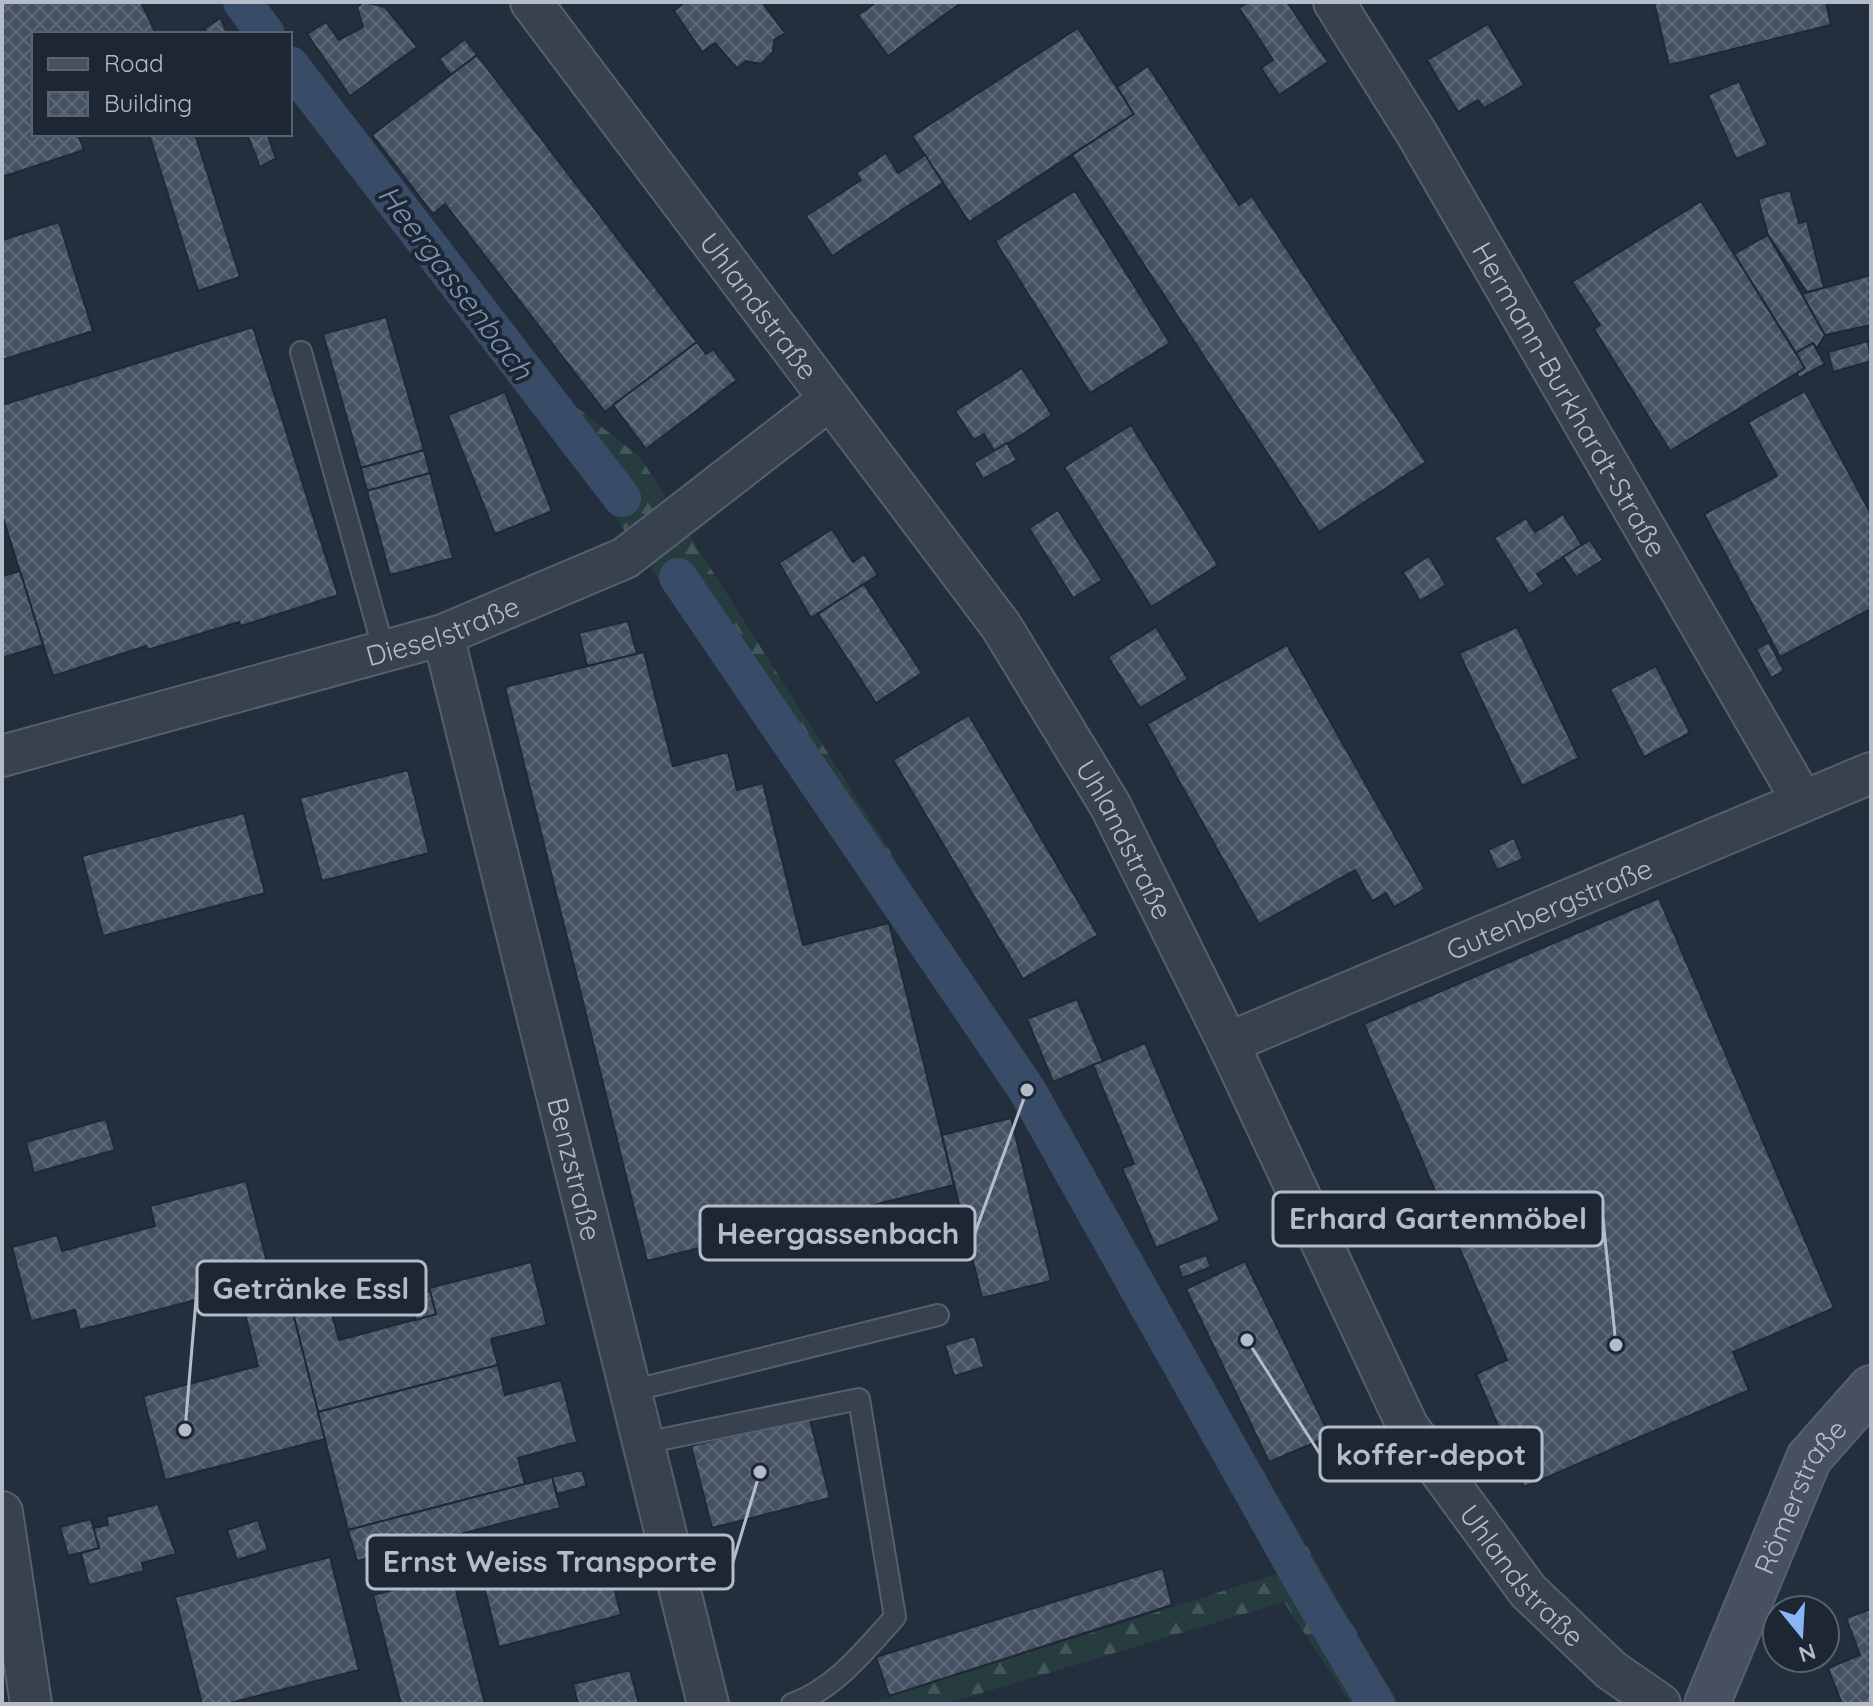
<svg xmlns="http://www.w3.org/2000/svg" width="1873" height="1706" font-family="Quicksand,sans-serif">
<style>
.forest{fill:url(#forest-firs)}
.lines{fill:none;stroke-linecap:round;stroke-linejoin:round}
.canal{stroke:#394c67;stroke-width:38}
.building{fill:url(#building-cross-hatch);stroke:#1f2835;stroke-width:2}
.lane-casing{stroke:#565f6c;stroke-width:24}
.street-casing{stroke:#565f6c;stroke-width:44}
.secondary-casing{stroke:#565f6c;stroke-width:48}
.lane{stroke:#38414e;stroke-width:20}
.street{stroke:#38414e;stroke-width:40}
.secondary{stroke:#465061;stroke-width:44}
.labels{text-anchor:middle;dominant-baseline:central;stroke-width:8;stroke-linejoin:round;paint-order:stroke}
.street-label{font-size:28px;fill:#b4bcc9;stroke:#1d2633}
.water-label{font-size:30px;font-style:italic;fill:#7c92b1;stroke:#1d2633}
.leader{fill:none;stroke:#b4bcc9;stroke-width:3}
.callout-dot{fill:#b4bcc9;stroke:#1d2633;stroke-width:3}
.callout{fill:#1d2633;stroke:#b4bcc9;stroke-width:3}
.callout-label{font-size:30px;text-anchor:middle;font-weight:bold;fill:#b4bcc9}
</style>
<defs>
<pattern id="forest-firs" width="22" height="20" patternUnits="userSpaceOnUse" patternTransform="scale(2)"><rect width="22" height="20" fill="#263c3f"/><path d="M5 1l3.5 6h-7zM16 11l3.5 6h-7z" fill="#435659"/></pattern>
<pattern id="building-cross-hatch" width="8" height="8" patternUnits="userSpaceOnUse" patternTransform="scale(2)"><rect width="8" height="8" fill="#455162"/><path d="M0 0l8 8M0 8l8-8" fill="none" stroke="#5d6877"/></pattern>
</defs>
<rect width="100%" height="100%" fill="#242f3e"/>
<path class="forest" d="M497,345L640,457L1065,1127L1398,1704H1351L1284,1602L945,1704H867L1277,1574L1022,1108Z"/>
<g class="lines">
<g class="canal">
<path d="M242,2L266,34"/>
<path d="M290,65L622,498"/>
<path d="M678,577L1027,1090L1303,1581L1376,1704"/>
</g>
</g>
<g class="building">
<path d="M2,2H141L156,34H34V134H78L84,150L2,177Z"/>
<path d="M364,2L385,7L417,47L350,96L307,34L326,22L339,40L363,27L357,7Z"/>
<path d="M685,2H762L785,33L774,40L773,52L761,64L746,61L737,68L715,43L702,52L674,11Z"/>
<path d="M877,2H962L888,56L858,15Z"/>
<path d="M1248,2H1287L1328,62L1279,95L1261,68L1273,60L1239,8Z"/>
<path d="M1654,2H1826L1831,25L1669,65Z"/>
<path d="M221,18L227,34H207L205,28Z"/>
<path d="M1488,24L1524,85L1484,108L1478,100L1458,112L1427,60Z"/>
<path d="M1078,28L1134,114L969,222L912,136Z"/>
<path d="M465,39L477,55L451,75L439,59Z"/>
<path d="M477,55L697,342L605,412L445,204L433,214L372,135Z"/>
<path d="M1148,66L1239,205L1252,196L1426,462L1319,532L1072,155L1134,114L1117,87Z"/>
<path d="M1739,81L1768,145L1736,159L1708,95Z"/>
<path d="M149,134H195L240,277L198,291Z"/>
<path d="M247,134H267L276,158L260,167Z"/>
<path d="M886,153L898,173L925,155L943,183L832,256L806,216L861,180L856,173Z"/>
<path d="M1790,190L1799,223L1807,221L1824,288L1807,292L1768,235L1758,199Z"/>
<path d="M1075,191L1170,343L1090,393L995,241Z"/>
<path d="M1701,201L1805,368L1670,451L1594,329L1600,325L1572,282Z"/>
<path d="M59,222L93,331L2,360V240Z"/>
<path d="M1768,235L1825,335L1817,348L1813,343L1796,353L1734,254Z"/>
<path d="M1871,275V325L1825,335L1802,294Z"/>
<path d="M386,317L424,450L361,468L323,334Z"/>
<path d="M253,327L338,595L241,626L239,622L147,650L146,646L53,676L2,515V405Z"/>
<path d="M1868,341L1871,361L1833,372L1828,352Z"/>
<path d="M697,342L706,354L713,349L737,380L646,449L613,405Z"/>
<path d="M1813,343L1825,364L1799,378L1797,373L1805,368L1796,353Z"/>
<path d="M1022,368L1052,415L995,452L984,434L974,440L955,411Z"/>
<path d="M1805,391L1871,514V609L1780,657L1704,514L1777,476L1748,422Z"/>
<path d="M505,392L552,511L495,534L448,415Z"/>
<path d="M1131,425L1218,565L1151,607L1064,467Z"/>
<path d="M1007,443L1017,460L983,479L974,463Z"/>
<path d="M424,450L430,473L367,491L361,468Z"/>
<path d="M430,473L453,558L390,575L367,491Z"/>
<path d="M1058,510L1102,580L1073,598L1029,528Z"/>
<path d="M1563,514L1582,545L1537,574L1544,584L1529,594L1494,538L1526,518L1535,532Z"/>
<path d="M832,529L853,562L864,554L878,575L811,618L779,563Z"/>
<path d="M1590,540L1603,560L1576,577L1563,557Z"/>
<path d="M1429,556L1446,585L1420,601L1403,572Z"/>
<path d="M20,571L43,645L2,658V576Z"/>
<path d="M864,584L922,673L876,703L818,614Z"/>
<path d="M628,621L637,654L587,666L579,633Z"/>
<path d="M1156,627L1188,679L1140,708L1108,657Z"/>
<path d="M1517,627L1579,758L1522,786L1459,653Z"/>
<path d="M1769,642L1784,671L1771,678L1756,649Z"/>
<path d="M1287,645L1425,889L1394,907L1386,893L1372,901L1355,870L1259,924L1147,724Z"/>
<path d="M644,652L673,766L728,752L737,790L763,783L803,945L889,923L954,1185L647,1261L505,687Z"/>
<path d="M1656,666L1690,733L1644,757L1610,689Z"/>
<path d="M969,715L1098,935L1023,979L893,760Z"/>
<path d="M408,770L429,853L322,881L300,798Z"/>
<path d="M244,813L265,893L103,936L82,856Z"/>
<path d="M1514,838L1523,859L1497,870L1488,850Z"/>
<path d="M1659,898L1834,1308L1733,1352L1749,1390L1524,1487L1476,1374L1507,1360L1364,1024Z"/>
<path d="M1077,999L1103,1061L1053,1082L1027,1019Z"/>
<path d="M1145,1043L1220,1221L1156,1248L1122,1168L1134,1164L1093,1065Z"/>
<path d="M1011,1118L1051,1281L982,1298L942,1135Z"/>
<path d="M106,1119L115,1150L34,1173L26,1142Z"/>
<path d="M246,1181L276,1297L243,1306L238,1289L80,1330L75,1310L31,1321L12,1247L57,1235L62,1251L155,1226L150,1206Z"/>
<path d="M1206,1255L1211,1267L1182,1278L1178,1265Z"/>
<path d="M1245,1261L1330,1436L1269,1462L1186,1289Z"/>
<path d="M531,1262L547,1325L491,1339L498,1365L318,1412L288,1294L324,1285L339,1340L436,1314L429,1288Z"/>
<path d="M430,1291L436,1314L416,1320L409,1297Z"/>
<path d="M288,1294L325,1439L165,1480L143,1396L258,1366L243,1306Z"/>
<path d="M975,1336L984,1367L954,1376L945,1345Z"/>
<path d="M498,1365L505,1395L561,1380L577,1442L518,1458L525,1484L348,1530L318,1412Z"/>
<path d="M809,1416L830,1498L712,1528L691,1446Z"/>
<path d="M582,1470L587,1486L557,1494L552,1477Z"/>
<path d="M552,1477L560,1508L357,1561L348,1530Z"/>
<path d="M158,1504L176,1554L142,1563L144,1571L89,1585L81,1553L99,1548L93,1528L108,1525L106,1517Z"/>
<path d="M91,1519L99,1548L68,1556L60,1527Z"/>
<path d="M258,1520L268,1550L237,1560L227,1530Z"/>
<path d="M602,1539L621,1615L499,1647L480,1570Z"/>
<path d="M330,1557L359,1670L226,1704H202L175,1597Z"/>
<path d="M1163,1568L1172,1605L889,1696L876,1657Z"/>
<path d="M452,1575L485,1704H401L373,1595Z"/>
<path d="M1871,1609V1704H1842L1828,1668L1860,1655L1846,1618Z"/>
<path d="M630,1670L639,1704H578L573,1684Z"/>
</g>
<g class="lines">
<defs>
<g id="lane">
<path d="M301,352L384,651"/>
<path d="M631,1391L938,1315"/>
<path d="M644,1443L859,1399L895,1617C865,1650 835,1689 792,1704"/>
</g>
<g id="street">
<path id="s1" d="M531,2L1001,626L1110,805L1228,1043L1408,1427L1528,1591L1611,1670L1660,1704"/>
<path id="s2" d="M1334,2L1417,134L1802,800"/>
<path id="s3" d="M443,635L708,1704"/>
<path id="s4" d="M2,756L443,635L625,558L830,399"/>
<path id="s5" d="M1228,1043L1871,773"/>
<path d="M2,1512L31,1704"/>
</g>
<g id="secondary">
<path id="s6" d="M1707,1704L1809,1458L1871,1388"/>
</g>
</defs>
<use href="#lane" class="lane-casing"/>
<use href="#street" class="street-casing"/>
<use href="#secondary" class="secondary-casing"/>
<use href="#lane" class="lane"/>
<use href="#street" class="street"/>
<use href="#secondary" class="secondary"/>
</g>
<g class="labels">
<g class="street-label">
<text stroke="none"><textPath href="#s1" startOffset="380">Uhlandstraße</textPath></text>
<text stroke="none"><textPath href="#s2" startOffset="462">Hermann-Burkhardt-Straße</textPath></text>
<text stroke="none"><textPath href="#s4" startOffset="458">Dieselstraße</textPath></text>
<text stroke="none"><textPath href="#s1" startOffset="1028">Uhlandstraße</textPath></text>
<text stroke="none"><textPath href="#s5" startOffset="348">Gutenbergstraße</textPath></text>
<text stroke="none"><textPath href="#s3" startOffset="550">Benzstraße</textPath></text>
<text stroke="none"><textPath href="#s6" startOffset="228">Römerstraße</textPath></text>
<text stroke="none"><textPath href="#s1" startOffset="1868">Uhlandstraße</textPath></text>
</g>
<g class="water-label">
<text transform="translate(456 282) rotate(53)">Heergassenbach</text>
</g>
</g>
<path class="leader" d="M1616 1345L1603 1219M1027 1090L975 1233M185 1430L197 1288M1247 1340L1320 1454M760 1472L733 1562"/>
<g class="callout-dot">
<circle cx="1616" cy="1345" r="8"/>
<circle cx="1027" cy="1090" r="8"/>
<circle cx="185" cy="1430" r="8"/>
<circle cx="1247" cy="1340" r="8"/>
<circle cx="760" cy="1472" r="8"/>
</g>
<g class="callout">
<rect x="1273" y="1192" width="330" height="54" rx="8"/>
<rect x="700" y="1206" width="275" height="54" rx="8"/>
<rect x="197" y="1261" width="229" height="54" rx="8"/>
<rect x="1320" y="1427" width="222" height="54" rx="8"/>
<rect x="367" y="1535" width="366" height="54" rx="8"/>
</g>
<g class="callout-label">
<text x="1438" y="1229">Erhard Gartenmöbel</text>
<text x="838" y="1244">Heergassenbach</text>
<text x="311" y="1299">Getränke Essl</text>
<text x="1431" y="1465">koffer-depot</text>
<text x="550" y="1572">Ernst Weiss Transporte</text>
</g>
<rect width="1873" height="1706" fill="none" stroke="#b4bcc9" stroke-width="8"/>
<rect x="32" y="32" width="260" height="104" fill="#1d2633" stroke="#59626f" stroke-width="2"/>
<rect x="48" y="58" width="40" height="12" fill="#465061" stroke="#59626f" stroke-width="2"/>
<text x="104" y="72" font-size="24" fill="#b4bcc9">Road</text>
<rect x="48" y="92" width="40" height="24" fill="url(#building-cross-hatch)" stroke="#59626f" stroke-width="2"/>
<text x="104" y="112" font-size="24" fill="#b4bcc9">Building</text>
<g transform="translate(1801 1634) rotate(162)"><circle r="38" fill="#1d2633" stroke="#59626f" stroke-width="2"/>
<path d="M0-6L14 30L0 20L-14 30Z" fill="#8ab4f8"/>
<text y="-12" font-size="22" font-weight="bold" text-anchor="middle" fill="#b4bcc9">N</text>
</g>
</svg>
